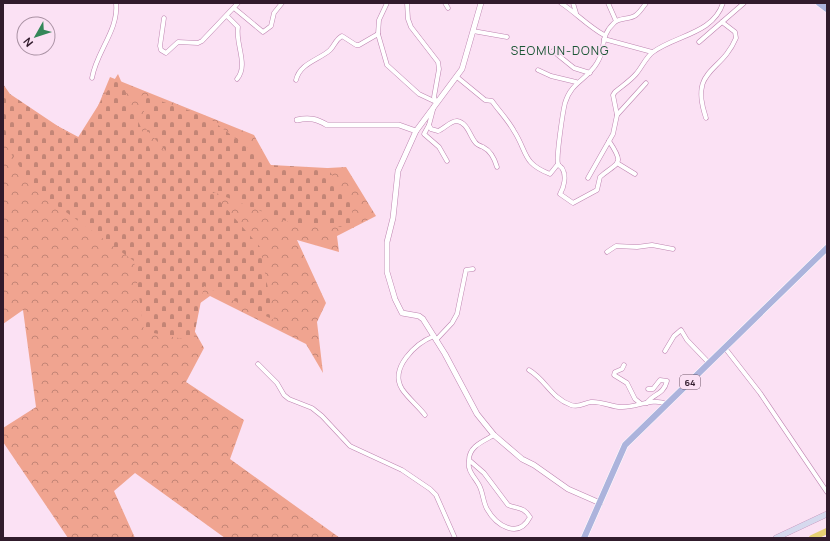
<svg xmlns="http://www.w3.org/2000/svg" width="830" height="541" font-family="Manrope,sans-serif">
<style>
.forest{fill:url(#forest-crowns)}
.cemetery{fill:url(#cemetery-stones)}
.lines{fill:none;stroke-linecap:round;stroke-linejoin:round}
.river{stroke:#e6d074;stroke-width:6}
.minor-casing{stroke:#be84b0;stroke-width:5}
.tertiary-casing{stroke:#be84b0;stroke-width:6}
.secondary-casing{stroke:#be84b0;stroke-width:6}
.primary-casing{stroke:#fff;stroke-width:7}
.minor{stroke:#fff;stroke-width:4}
.tertiary{stroke:#fff;stroke-width:5}
.secondary{stroke:#d6d9ee;stroke-width:5.5}
.primary{stroke:#acb3dc;stroke-width:6}
.labels{text-anchor:middle;dominant-baseline:central;stroke-width:3.5;stroke-linejoin:round;paint-order:stroke}
.shield{fill:#fbe1f4;stroke:#6e5668;stroke-width:1}
.shield-label{font-size:9px;font-weight:bold;fill:#311b2c}
.quarter-label{font-size:12px;letter-spacing:1px;fill:#1b5535;stroke:#fbe1f4}
</style>
<defs>
<pattern id="forest-crowns" width="20" height="18" patternUnits="userSpaceOnUse"><rect width="20" height="18" fill="#f0a490"/><path d="M2 6a3 3 0 1 1 6 0M12 15a3 3 0 1 1 6 0" fill="none" stroke="#c38576"/></pattern>
<pattern id="cemetery-stones" width="16" height="16" patternUnits="userSpaceOnUse"><rect width="16" height="16" fill="#f0a490"/><path d="M2 7V4a2 2 0 0 1 4 0v3zM10 15v-3a2 2 0 0 1 4 0v3z" fill="#c38576"/></pattern>
</defs>
<rect width="100%" height="100%" fill="#fbe1f4"/>
<path class="forest" d="M110,77L254,135L274,171L346,167L376,216L337,236L339,252L297,240L326,303L317,322L323,373L306,344L210,296L185,314L204,348L186,382L244,420L230,459L340,538H225L135,473L114,491L135,538H68L3,442V428L36,407L23,310L3,324V97L84,140Z"/>
<path class="cemetery" d="M118,74L150,149L166,151L146,129L142,95L206,116L271,165L327,168L351,201L354,228L291,223L211,191L260,247L274,320L204,286L193,341L144,331L134,261L34,189L3,141V84L10,94L77,139Z"/>
<g class="lines">
<path class="river" d="M812,538L827,531"/>
<defs>
<g id="minor">
<path d="M387,3L379,20L378,34L387,65L419,94L436,102"/>
<path d="M407,3L408,19L411,27L438,62L439,69L434,97L436,102"/>
<path d="M445,3L448,8"/>
<path d="M561,3C576,13 588,26 604,35"/>
<path d="M573,3L576,13"/>
<path d="M608,3L616,21"/>
<path d="M234,8L263,32L271,26L274,13L282,3"/>
<path d="M227,16L238,27C235,44 249,65 237,79"/>
<path d="M164,18L160,46L161,50L166,53L178,42L198,43L202,41L238,3"/>
<path d="M473,31L507,37"/>
<path d="M604,39L652,52"/>
<path d="M699,42L744,3"/>
<path d="M553,51L574,68L590,73"/>
<path d="M538,70L551,76L576,82"/>
<path d="M457,77L485,100L492,101C499,111 508,120 514,131C528,153 522,163 550,174L558,164"/>
<path d="M92,78C96,52 119,30 116,3"/>
<path d="M296,80C300,63 319,60 330,50C335,45 335,40 342,36L356,45H359L378,34"/>
<path d="M434,106L429,125L431,129L438,131C444,129 450,121 457,121C467,122 470,136 475,142C477,145 480,146 483,147C491,151 495,160 497,167"/>
<path d="M617,115L646,83"/>
<path d="M706,118C689,68 721,74 736,38L735,32L722,22"/>
<path d="M429,125L424,134L439,147L447,161"/>
<path d="M609,141C626,166 617,162 600,177L597,190L573,203L560,194C564,187 567,176 562,168C561,167 559,166 558,164C556,157 563,111 565,103C571,82 587,80 597,63C607,47 599,37 614,23C619,17 630,20 636,15C640,12 643,7 646,3"/>
<path d="M617,163L635,174"/>
<path d="M588,178L613,134L617,115L613,95L615,92C622,86 630,81 636,74C642,67 646,57 653,52C676,35 713,34 723,3"/>
<path d="M607,252L616,246L637,247L652,245L673,249"/>
<path d="M436,340L452,323L457,314L466,270L473,269"/>
<path d="M725,348L760,393L827,492"/>
<path d="M665,351L674,336L681,330L687,340L709,363"/>
<path d="M258,364L277,383L284,395L289,399L312,408L322,416L350,446L402,470L430,489L436,495L455,538"/>
<path d="M624,365L622,369L615,372L614,375L627,383L635,399L640,403"/>
<path d="M529,370C546,380 551,398 571,405C579,408 584,403 591,402C602,401 611,407 621,407C636,408 652,397 667,404"/>
<path d="M647,403C653,393 663,396 667,381L660,380L653,389H648"/>
<path d="M425,415C418,406 408,398 402,389C389,368 416,343 434,336"/>
<path d="M469,460C467,471 474,476 479,485C483,492 483,502 487,509C496,525 518,540 530,517C524,507 518,509 508,505L484,473L469,460C469,446 484,441 494,435"/>
</g>
<g id="tertiary">
<path d="M481,3L462,69L416,131L398,171L393,218L387,242V272L395,299L402,313L419,316L423,319L445,354L477,414L494,435L522,459L534,465L568,489L600,503"/>
<path d="M297,120C309,117 317,119 327,125H399L416,131"/>
</g>
<path id="secondary" d="M776,538L827,514"/>
<g id="primary">
<path d="M819,3L827,9"/>
<path d="M584,538L625,445L827,248"/>
</g>
</defs>
<use href="#minor" class="minor-casing"/>
<use href="#tertiary" class="tertiary-casing"/>
<use href="#secondary" class="secondary-casing"/>
<use href="#primary" class="primary-casing"/>
<use href="#minor" class="minor"/>
<use href="#tertiary" class="tertiary"/>
<use href="#secondary" class="secondary"/>
<use href="#primary" class="primary"/>
</g>
<g class="labels">
<rect class="shield" x="680" y="375" width="20" height="14" rx="3"/>
<g class="shield-label">
<text x="690" y="382">64</text>
</g>
<g class="quarter-label">
<text x="560" y="50">SEOMUN-DONG</text>
</g>
</g>
<rect width="830" height="541" fill="none" stroke="#311b2c" stroke-width="8"/>
<g transform="translate(36 36) rotate(231)"><circle r="19" fill="#fbe1f4" stroke="#aa92a4"/>
<path d="M0-3L7 15L0 10L-7 15Z" fill="#348759"/>
<text y="-6" font-size="11" font-weight="bold" text-anchor="middle" fill="#311b2c">N</text>
</g>
</svg>
